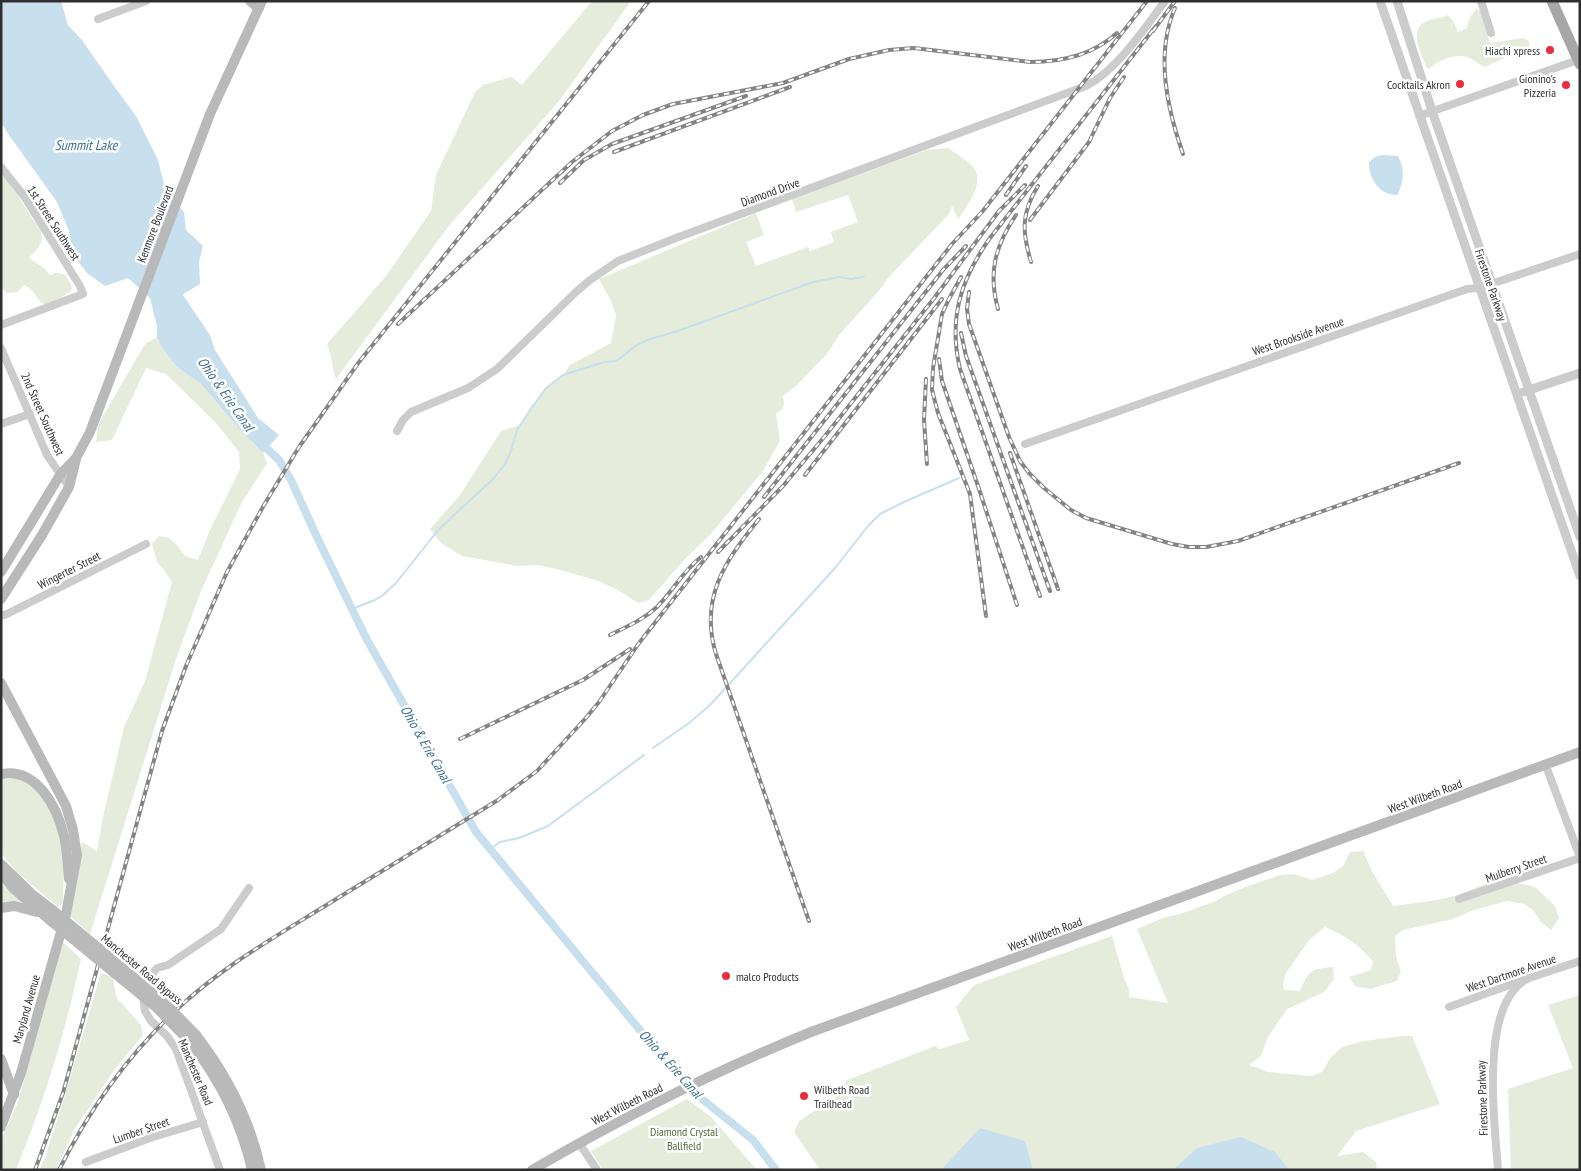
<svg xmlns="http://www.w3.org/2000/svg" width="1581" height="1171" font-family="'PT Sans Narrow',sans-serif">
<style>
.green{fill:#e5ecdc}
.water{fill:#c8dfed}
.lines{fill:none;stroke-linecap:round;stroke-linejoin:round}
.stream{stroke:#c8dfed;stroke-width:2}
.canal{stroke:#c8dfed;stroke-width:8}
.minor{stroke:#ccc;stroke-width:8}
.tertiary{stroke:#ccc;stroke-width:9}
.secondary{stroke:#b9b9b9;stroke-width:10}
.primary{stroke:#a7a7a7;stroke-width:11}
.rail-casing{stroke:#848484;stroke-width:4}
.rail{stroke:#fff;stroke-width:2;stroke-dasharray:5.5;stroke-linecap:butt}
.secondary-bridge{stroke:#b9b9b9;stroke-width:10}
.poi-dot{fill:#ea2d3d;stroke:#fff;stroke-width:2}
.labels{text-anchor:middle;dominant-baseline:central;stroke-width:5;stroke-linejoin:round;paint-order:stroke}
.poi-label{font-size:12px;fill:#2f2f2f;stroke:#fff;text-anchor:end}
.street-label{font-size:12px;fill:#2f2f2f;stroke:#fff}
.park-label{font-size:12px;fill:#526c3b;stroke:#fff}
.water-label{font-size:14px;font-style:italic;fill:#3a7293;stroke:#fff}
</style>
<rect width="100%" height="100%" fill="#fff"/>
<g class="green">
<path d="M592,1H631L559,101L448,227L336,379C332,368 332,355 327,344L386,276L431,211L436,175L475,92L483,85L511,77L522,85Z"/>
<path d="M1477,8L1481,13L1490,43L1523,38L1529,41V46L1485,67C1478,64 1473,59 1467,57C1456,53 1436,61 1429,69L1426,67C1422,55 1408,30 1425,22C1432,19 1441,18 1448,15L1453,21L1458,32L1467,28L1470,17Z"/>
<path d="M948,148C956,154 967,160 974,168C985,182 967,207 958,219L952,206L949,214L888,278L877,293L840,334L827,354L796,386L783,396L784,403L783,409L776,413L780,441L763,471L710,535L685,559L649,600L638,603L616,589L595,580L557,569L537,565L517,566L462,556L441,543L430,529L460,495L501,431L520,425L546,388L563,375L570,365L611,343L616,315L611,301L599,279L756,213L764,235L746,242L756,266L808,247L810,251L834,242L831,232L858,222L848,195L796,212L792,199L927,150Z"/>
<path d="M1,176L4,177L14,187L24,206L41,231L42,240L38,248L29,258C37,264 45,267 50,275L56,273L64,274L71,284L72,290L59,299L45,305C34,298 37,291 24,285L18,292L7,293L1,288Z"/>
<path d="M157,337L162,348L177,367L201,384L242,432L263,453L267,463L241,504L201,591L176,659L90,934L68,914L82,842L97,851L103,817L124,727L145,681L172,582L165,571L157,562L152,544L159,536L169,538L177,545L185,556L198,560L210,530L240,469L239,452L217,424L166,374L146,368L112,440L96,442L99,423L145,344Z"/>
<path d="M21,778L35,788L53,813L57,825L64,864L63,903L58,907L16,871L1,853V779Z"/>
<path d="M1363,851L1372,871L1393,906L1431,901L1455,896L1488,883H1518L1535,887L1555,906L1559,918L1551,930L1541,922L1533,910L1524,904L1507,901L1471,911L1453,919L1403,930L1395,936L1396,956L1401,972L1397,981L1370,989L1355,986L1349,977L1371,970L1373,962C1361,946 1344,935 1325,927L1309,940L1286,973L1283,983L1284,990L1300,991C1309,970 1310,969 1333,967L1334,979L1324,992L1287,1009L1268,1037L1261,1056L1249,1065L1268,1072L1311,1076L1322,1072L1331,1057L1342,1047L1364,1041L1402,1036H1412L1440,1104L1356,1131L1337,1156L1363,1152L1376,1162L1377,1170H820L794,1132L799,1121L846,1090L845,1081L935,1046L940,1049L969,1040L956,1007L974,985L1112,936L1125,981L1129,989V997L1168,1003L1137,929L1163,918L1183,913L1216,901L1226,895L1245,887L1280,875L1294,874L1312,880L1333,873L1343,866L1350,852Z"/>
<path d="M1,883L24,903L25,905L1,904Z"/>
<path d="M63,942L81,959C66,1031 44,1101 16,1170H1V1140L18,1102Z"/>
<path d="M101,973L113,977L116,997L141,1025L143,1035L114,1070L74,1130L56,1170H39L45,1158L65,1095Z"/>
<path d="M1580,995V1170H1511L1508,1089L1573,1068L1548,1005Z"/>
<path d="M687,1099L711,1117L757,1170H603L591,1151Z"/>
</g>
<g class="water">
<path d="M1,1H61L68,25L82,40L114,86L136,116L158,160L166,192L184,212L186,230L203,246L199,262L200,284L185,293L183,295L210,335L215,350L258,418L279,435L263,453L242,432L201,384L177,367L162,348L157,337V326L150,298L128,278L105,286L87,273L80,264L70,242L69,231L57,202L11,138L1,122Z"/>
<path d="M1382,155L1398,156C1405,168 1404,183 1397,195C1380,196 1368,178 1369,162L1375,157Z"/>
<path d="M980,1128L1025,1141L1033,1170H941Z"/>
<path d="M1241,1137L1275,1152L1289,1170H1173L1197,1148Z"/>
</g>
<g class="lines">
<g class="stream">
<path d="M352,609L375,600L383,595L396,583L439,529L493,479L505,464L511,451L517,430L530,410L546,388L563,375L604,362L617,361L635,346L650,339L675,332L813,282L839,277L851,279L864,277"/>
<path d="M653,748L689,723L710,705L835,568L868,526L880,514L904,502L959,478"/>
<path d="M490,849L500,842L519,838L548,826L644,755"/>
</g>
<path class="canal" d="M260,442L279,460L291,480L316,535L366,638L476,832L663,1058L702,1099L753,1140L776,1170"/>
<g class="minor">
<path d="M1481,1L1491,33"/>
<path d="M98,19L146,1"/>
<path d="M1419,116L1578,60"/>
<path d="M1,167L24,196L80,286L83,294L1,325"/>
<path d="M1,348L47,455L69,487"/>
<path d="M1,424L30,414"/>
<path d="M397,431L403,420L411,412L468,388L497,369L577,291L590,280L618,261L676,238L1086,86C1117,70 1144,29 1165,1"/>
<path d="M1025,444L1467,289L1479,288L1580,254"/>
<path d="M1,615H5L146,544"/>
<path d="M1546,766L1580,857"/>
<path d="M1459,899L1580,858"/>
<path d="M1449,1007L1529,978L1580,961"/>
<path d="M579,1143L597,1170"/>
<path d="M86,1162L150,1138L203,1122"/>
<path d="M220,1170L176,1049L167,1036L151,1021L145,1011L143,996L147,981L157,968L168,965L221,929L249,888"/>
<path d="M1498,1170C1495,1123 1478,1002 1529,978"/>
</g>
<g class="tertiary">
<path d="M1380,1L1580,576"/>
<path d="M1397,1L1432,111L1580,537"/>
<path d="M1523,392L1580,373"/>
</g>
<g class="secondary">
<path d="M250,1L259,8"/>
<path d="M1,572L60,475L76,458L90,432L210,114L262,1"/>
<path d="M1,599L42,535L69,487L76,459"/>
<path d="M1,683L66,806L73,830L77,855L66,914L53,960L21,1073L1,1127"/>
<path d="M1,774C37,767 57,807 64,836C67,850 68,865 69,879"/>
<path d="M1,864L33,895L55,912"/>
<path d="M1,873L13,888L52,922"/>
<path d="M1,908L14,906L37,912"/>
<path d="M196,1035C228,1076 250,1120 261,1170"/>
<path d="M190,1042C220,1080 241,1122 252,1170"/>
<path d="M1,1059L14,1095"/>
<path d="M532,1170C622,1118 715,1071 811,1032L1580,752"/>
</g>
<path class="primary" d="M1552,1L1580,64"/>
<defs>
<g id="rail">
<path d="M1175,8C1155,54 1167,108 1183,154"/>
<path d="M1153,31L1175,1"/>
<path d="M614,152L790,87"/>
<path d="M560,183L584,160L612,144L746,96"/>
<path d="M1006,195L1026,166"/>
<path d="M1030,220L1089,142L1110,98L1124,77"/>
<path d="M1031,262C1022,232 1021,213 1038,186"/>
<path d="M961,277L949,299L942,314L933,368L932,390L938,413L970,494L986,616"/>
<path d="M969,292L967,309L969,324L1009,437L1020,461L1029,473L1044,488L1071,510L1086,518L1172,544L1189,547H1206L1238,541L1459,463"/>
<path d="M998,309C988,273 995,246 1016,215"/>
<path d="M398,324L572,162L612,131L643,115L673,104L783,83L849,59L889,50L914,48L1030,62C1062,62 1093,55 1117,33"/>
<path d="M961,333L966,356L1050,591"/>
<path d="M939,359L942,381L979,489L1017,605"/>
<path d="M926,379L924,420L927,464"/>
<path d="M1010,453L1058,589"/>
<path d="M805,475L942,299"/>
<path d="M764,497L943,270L966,246"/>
<path d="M759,519C725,561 699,598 716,654L809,921"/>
<path d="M718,552L783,486L825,436L935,297L999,211L1025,185"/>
<path d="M1040,596L960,369C948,318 961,279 990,238L1156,26"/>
<path d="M610,635C626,627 643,620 657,607C673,591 683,571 701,557"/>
<path d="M460,739L583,680L630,649"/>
<path d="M35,1170L63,1093L162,731L186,666L227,572L264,505L299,447L359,362L649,1"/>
<path d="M59,1170C88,1112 125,1059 172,1014C216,971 268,941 320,909C379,873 439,836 498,800L537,771L585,719L599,702L639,643L952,244L982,212L1147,1"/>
</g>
</defs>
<use href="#rail" class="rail-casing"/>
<use href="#rail" class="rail"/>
<g class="secondary-bridge">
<path d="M55,912L164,1002L196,1035"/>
<path d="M52,922L157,1008L190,1042"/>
</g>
</g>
<g class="poi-dot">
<circle cx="1550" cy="50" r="5"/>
<circle cx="1460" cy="84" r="5"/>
<circle cx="1566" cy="85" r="5"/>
<circle cx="726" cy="976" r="5"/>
<circle cx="804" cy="1096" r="5"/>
</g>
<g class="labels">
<g class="poi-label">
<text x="1540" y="50">Hiachi xpress</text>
<text x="1556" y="78">Gionino's<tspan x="1556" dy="14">Pizzeria</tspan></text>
<text x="1450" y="84">Cocktails Akron</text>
<text x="736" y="976" text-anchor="start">malco Products</text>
<text x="814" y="1089" text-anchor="start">Wilbeth Road<tspan x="814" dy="14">Trailhead</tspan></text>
</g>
<g class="street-label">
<text transform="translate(770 192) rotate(-20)">Diamond Drive</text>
<text transform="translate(54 223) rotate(57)">1st Street Southwest</text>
<text transform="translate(155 224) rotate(-69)">Kenmore Boulevard</text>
<text transform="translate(1491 285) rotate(71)">Firestone Parkway</text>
<text transform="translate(1298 336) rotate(-19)">West Brookside Avenue</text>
<text transform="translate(43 414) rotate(66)">2nd Street Southwest</text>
<text transform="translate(69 570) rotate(-27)">Wingerter Street</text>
<text transform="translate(1425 796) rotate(-20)">West Wilbeth Road</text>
<text transform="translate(1516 868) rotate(-19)">Mulberry Street</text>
<text transform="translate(1045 934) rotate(-20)">West Wilbeth Road</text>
<text transform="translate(142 969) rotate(40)">Manchester Road Bypass</text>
<text transform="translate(1511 973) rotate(-19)">West Dartmore Avenue</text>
<text transform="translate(26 1009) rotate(-74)">Maryland Avenue</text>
<text transform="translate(196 1072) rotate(67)">Manchester Road</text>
<text transform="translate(1482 1098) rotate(-92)">Firestone Parkway</text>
<text transform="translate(627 1104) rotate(-27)">West Wilbeth Road</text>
<text transform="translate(141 1130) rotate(-19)">Lumber Street</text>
</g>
<g class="park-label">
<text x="684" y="1131">Diamond Crystal<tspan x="684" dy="14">Ballfield</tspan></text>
</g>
<g class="water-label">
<text x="86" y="145">Summit Lake</text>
<text transform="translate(226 394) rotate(55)">Ohio &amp; Erie Canal</text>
<text transform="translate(426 744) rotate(60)">Ohio &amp; Erie Canal</text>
<text transform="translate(671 1064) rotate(48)">Ohio &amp; Erie Canal</text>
</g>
</g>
<rect width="1581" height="1171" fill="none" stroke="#2f2f2f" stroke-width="5"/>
</svg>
